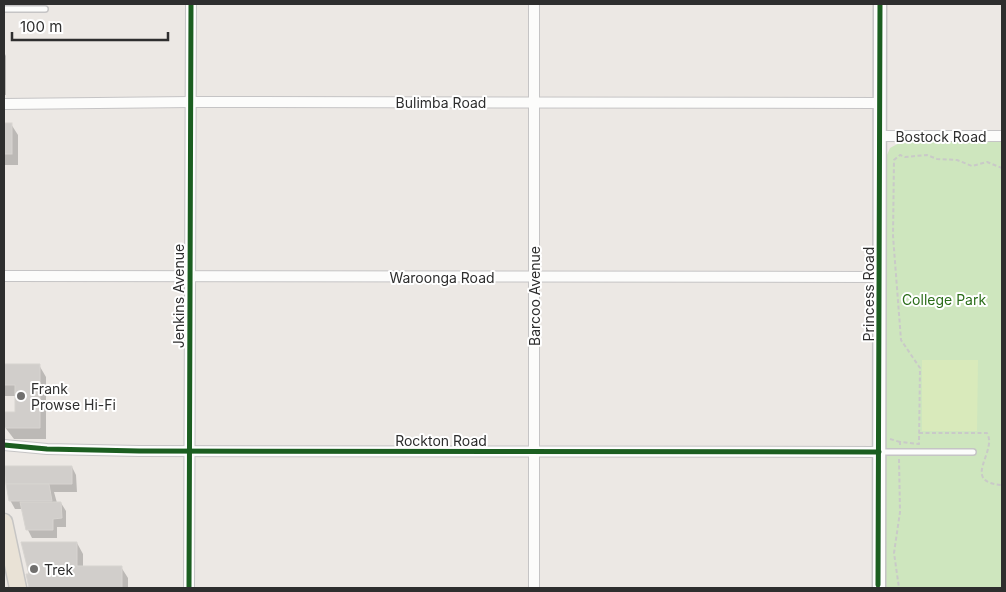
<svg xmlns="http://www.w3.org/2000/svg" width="1006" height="592" font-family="Inter,sans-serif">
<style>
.green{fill:#cee6be}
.pitch{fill:#d9eabb}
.shadow{fill:#0003}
.building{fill:#d1cecb;stroke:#d7d4d0}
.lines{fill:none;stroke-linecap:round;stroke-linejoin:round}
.service-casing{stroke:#c5c4c5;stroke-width:8}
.minor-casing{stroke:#c5c4c5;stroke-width:12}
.tertiary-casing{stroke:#c5c4c5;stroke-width:15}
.trunk-casing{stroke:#c6c5c4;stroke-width:19}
.path{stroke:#c9c9c8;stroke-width:2;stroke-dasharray:4 2.5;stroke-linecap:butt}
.service{stroke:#fcfcfb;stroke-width:5}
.minor{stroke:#fcfcfb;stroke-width:10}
.tertiary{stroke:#fcfcfb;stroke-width:12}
.trunk{stroke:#e9e2d6;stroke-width:16}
.cycleway-casing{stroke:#fff;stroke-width:8}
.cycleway{stroke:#1b5e20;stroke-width:5}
.poi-dot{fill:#706f6e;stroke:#fff;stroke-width:2}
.labels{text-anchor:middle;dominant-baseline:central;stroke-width:4;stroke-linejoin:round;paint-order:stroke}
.street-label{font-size:14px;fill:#2e2e2e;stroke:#fff}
.park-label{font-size:14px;fill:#2c6e1b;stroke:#fff}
.poi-label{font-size:14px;fill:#2e2e2e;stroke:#fff;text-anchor:start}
</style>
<rect width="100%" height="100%" fill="#ece8e4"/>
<path class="green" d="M905,140L1002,141V588H885L886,157L890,148Z"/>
<path class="pitch" d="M922,360H978L977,431H922Z"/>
<g class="shadow">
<path d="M4,52L6,56V95H4Z"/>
<path d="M4,124H11L18,135V165H4Z"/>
<path d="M4,365H39L46,377V439H14L4,426V413H16V396H4Z"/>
<path d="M72,467L76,475L77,492H54L57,503H61L66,511V527H57V538H32L28,530L23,509H15L10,500L4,468Z"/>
<path d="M23,543H77L83,554V567H121L128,578V588H31Z"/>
</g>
<g class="building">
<rect x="4" y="123" width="8" height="31"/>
<path d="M4,364H40V428H6L4,426V412H15V385H4Z"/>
<path d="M4,466H72V484H6Z"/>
<path d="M6,484H49L52,501H9Z"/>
<path d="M20,502H61L62,518L53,519V530H26Z"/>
<path d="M21,542H77V566H122V588H29L26,574H29Z"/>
</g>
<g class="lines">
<defs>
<g id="service">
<path d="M4,9H45"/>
<path d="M879,452H973"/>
</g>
<g id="minor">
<path d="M4,104L191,102L879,103"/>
<path d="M879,136H1002"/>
<path d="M4,276L879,277"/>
<path d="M4,445L47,449L139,451L879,452"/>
<path d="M189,588L191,4"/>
<path d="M534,588V4"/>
</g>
<path id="tertiary" d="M879,588L880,4"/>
<path id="trunk" d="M4,522L18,588"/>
</defs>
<use href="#service" class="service-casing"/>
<use href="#minor" class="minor-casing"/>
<use href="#tertiary" class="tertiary-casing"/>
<use href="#trunk" class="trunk-casing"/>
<g class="path">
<path d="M919,433H987C998,452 960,482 1002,485"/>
<path d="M890,439L900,442"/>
<path d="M900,445V442L919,444L920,368L901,340L893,236L894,160L900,155L905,157L927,155L937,159L957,160L972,166L987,162L1002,168"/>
<path d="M899,459L900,512L894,553L899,588"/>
</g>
<use href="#service" class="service"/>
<use href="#minor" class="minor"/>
<use href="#tertiary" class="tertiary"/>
<use href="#trunk" class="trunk"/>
<defs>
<g id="cycleway">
<path d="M4,445L47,449L139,451L879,452"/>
<path d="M878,585L880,4"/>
<path d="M189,588L191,4"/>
</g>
</defs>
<use href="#cycleway" class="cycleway-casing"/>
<use href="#cycleway" class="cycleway"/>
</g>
<g class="poi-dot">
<circle cx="21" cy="396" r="5"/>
<circle cx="34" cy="569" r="5"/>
</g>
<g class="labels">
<g class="street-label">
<text x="441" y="102">Bulimba Road</text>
<text x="941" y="136">Bostock Road</text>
<text x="442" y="277">Waroonga Road</text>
<text transform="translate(868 294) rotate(-90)">Princess Road</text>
<text transform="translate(178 296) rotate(-90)">Jenkins Avenue</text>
<text transform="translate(534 296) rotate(-90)">Barcoo Avenue</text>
<text x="441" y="440">Rockton Road</text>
</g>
<g class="park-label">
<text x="944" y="299">College Park</text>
</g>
<g class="poi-label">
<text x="31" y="388">Frank<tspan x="31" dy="16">Prowse Hi-Fi</tspan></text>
<text x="44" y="569">Trek</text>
</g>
</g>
<rect width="1006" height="592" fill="none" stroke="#2e2e2e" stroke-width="10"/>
<path d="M12 32v8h156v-8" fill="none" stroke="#2e2e2e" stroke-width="2.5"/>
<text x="20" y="32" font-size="15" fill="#2e2e2e" stroke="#ffffff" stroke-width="4" paint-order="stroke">100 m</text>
</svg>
